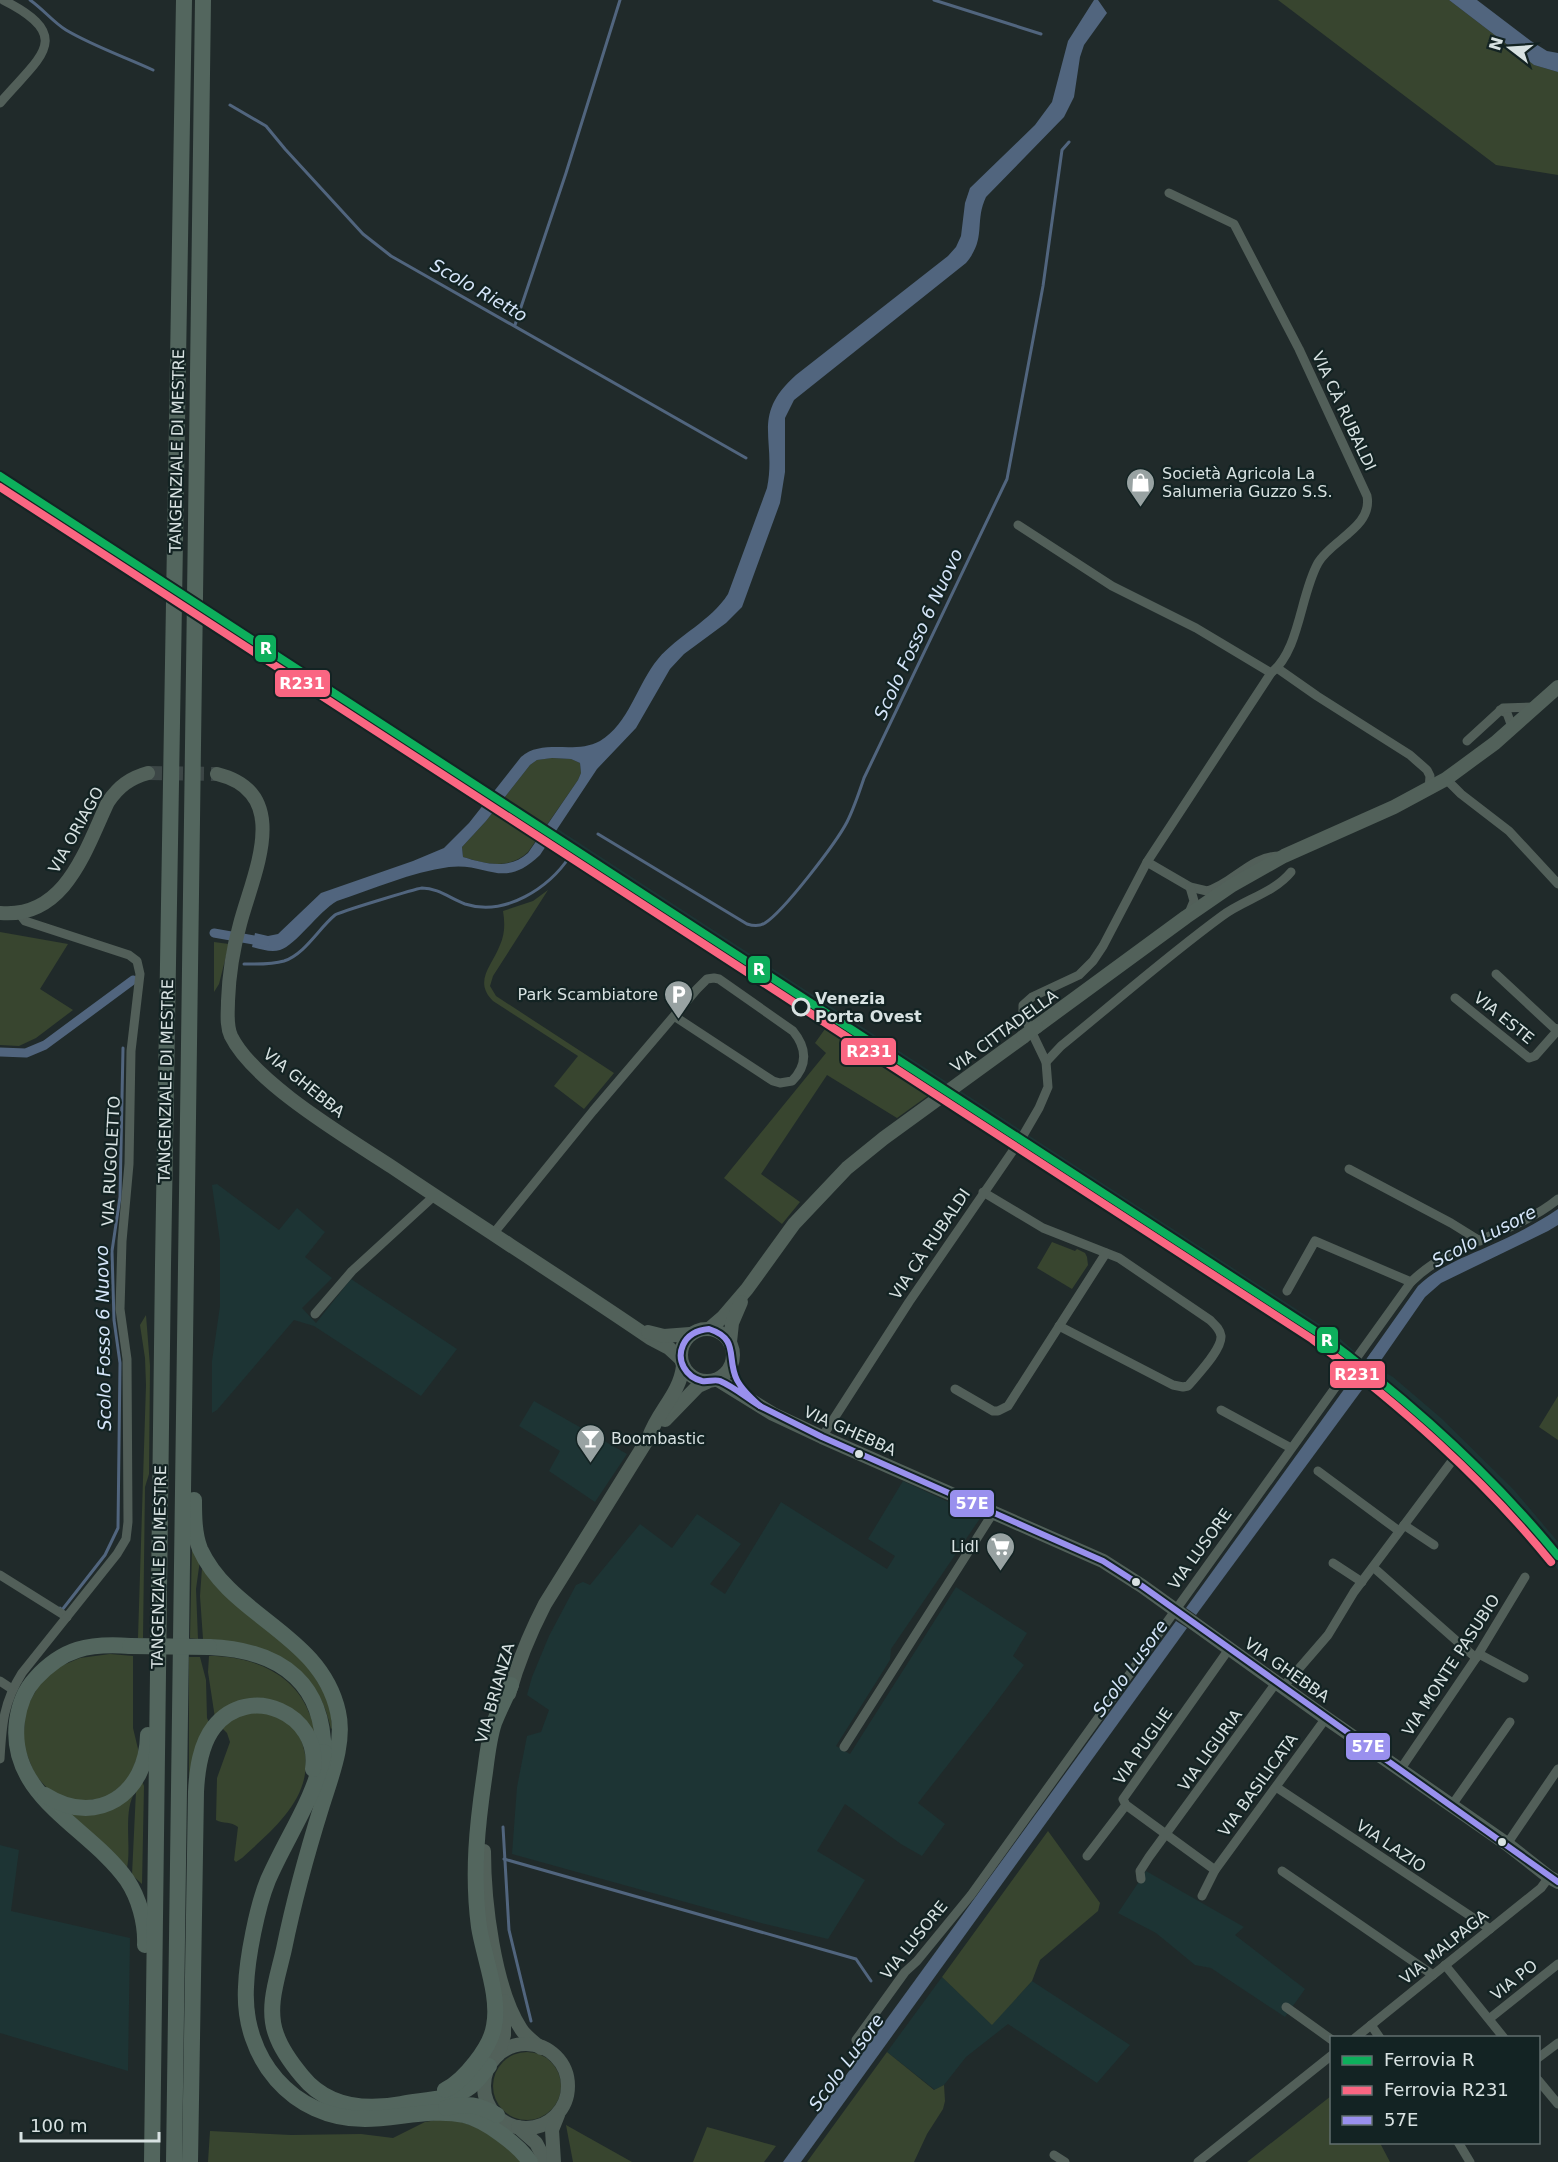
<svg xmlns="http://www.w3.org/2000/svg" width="1558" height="2162" font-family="'DejaVu Sans',sans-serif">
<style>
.built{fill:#1d3434}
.green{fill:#38452f}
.water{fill:#51657e;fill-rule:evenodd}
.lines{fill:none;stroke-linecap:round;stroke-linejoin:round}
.stream{stroke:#51657e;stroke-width:3}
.canal{stroke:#51657e;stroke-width:9}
.secondary-tunnel{stroke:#3c4646;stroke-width:14;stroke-dasharray:14 7;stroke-linecap:butt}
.street{stroke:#525f59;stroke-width:9}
.secondary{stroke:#52615a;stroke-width:14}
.highway{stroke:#53665e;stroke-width:16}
.secondary-bridge{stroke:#52615a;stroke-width:14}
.highway-bridge{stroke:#53665e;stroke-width:16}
.bus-1-casing{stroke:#132323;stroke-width:10}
.bus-1{stroke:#9990ee;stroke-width:6}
.rail-1-casing{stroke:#132323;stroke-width:12}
.rail-2-casing{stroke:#132323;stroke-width:12}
.rail-1{stroke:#0daf5c;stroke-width:8}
.rail-2{stroke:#fa6682;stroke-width:8}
.stop-dot{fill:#132323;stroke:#d8e2e2;stroke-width:3}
.bus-dot{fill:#d8e2e2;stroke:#132323;stroke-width:2}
.labels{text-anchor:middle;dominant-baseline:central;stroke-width:4.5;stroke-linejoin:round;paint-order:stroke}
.street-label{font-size:16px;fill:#d8e2e2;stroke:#132323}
.poi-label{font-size:16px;fill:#d8e2e2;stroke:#132323;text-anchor:start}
.stop-label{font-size:16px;font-weight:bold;fill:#d8e2e2;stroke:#132323;text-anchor:start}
.water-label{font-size:18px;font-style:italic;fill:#d5e5f9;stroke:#132323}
.line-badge{stroke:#132323;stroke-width:2}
.badge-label{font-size:16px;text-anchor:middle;font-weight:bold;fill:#fff}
</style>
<rect width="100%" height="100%" fill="#202a2a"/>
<g class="built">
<path d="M513,798L564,833L1336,1335L1365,1361L1393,1377L1441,1418L1514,1490L1558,1542V1570L1532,1536L1454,1453L1354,1366L1259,1300L1202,1273L1022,1145L1013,1142L963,1110L953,1100L929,1095L830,1022L583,862L579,867L500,814Z"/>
<path d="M217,1184L279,1230L297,1208L325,1232L305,1257L332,1278L302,1308L316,1323L351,1279L457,1349L421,1396L314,1326L294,1320L217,1410L212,1413V1361L220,1306V1241L212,1185Z"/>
<path d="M534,1401L627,1454L595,1502L549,1471L560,1451L519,1426Z"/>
<path d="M903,1481L981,1517L891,1649L890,1660L836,1746L850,1754L956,1587L1027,1633L1013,1656L1024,1665L986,1716L918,1803L945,1824L922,1856L901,1844L845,1804L817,1851L865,1880L828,1939L761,1923L512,1854L517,1787L527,1736L541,1732L549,1710L527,1695L532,1677L549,1636L576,1585L583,1582L590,1585L640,1524L672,1548L697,1514L741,1544L710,1584L725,1594L781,1502L887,1569L895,1556L868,1539Z"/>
<path d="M0,1845L19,1850L11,1911L130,1938L128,2071L0,2033Z"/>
<path d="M1146,1871L1244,1927L1235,1935L1305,1989L1285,2017L1211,1968L1195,1965L1156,1933L1118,1913Z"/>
<path d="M942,1977L992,2024L1032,1981L1130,2045L1097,2083L1008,2024L966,2057L944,2085L935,2090L887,2052Z"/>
</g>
<g class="green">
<path d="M1278,0H1449L1534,65L1558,72V175L1496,165Z"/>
<path d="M551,758L571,759L580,763L581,773L578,780L528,852C509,870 486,864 463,857L462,847L486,821L530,765L537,760Z"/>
<path d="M548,890L493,976L490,986L496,996L614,1073L584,1109L554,1086L578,1056L493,1001C473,981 492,966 500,945C505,934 505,923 503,911L533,901Z"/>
<path d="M0,932L68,944L40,989L73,1010L36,1038L19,1046L0,1045Z"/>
<path d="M214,942L229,944L219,984L214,992Z"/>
<path d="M830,1022L929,1095L897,1118L827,1075L761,1174L800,1202L782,1224L724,1178L826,1053L815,1043Z"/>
<path d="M1052,1242L1075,1251L1077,1249L1085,1253L1087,1257L1088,1265L1072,1289L1037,1268Z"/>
<path d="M146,1315L150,1366L149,1474L145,1487L143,1638H138L146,1385L145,1358L140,1325Z"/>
<path d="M1558,1396V1440L1539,1427Z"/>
<path d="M192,1546L200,1560L196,1589L198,1639L190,1638Z"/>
<path d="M202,1568L305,1661L330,1703L332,1728L331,1729C319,1671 277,1645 221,1641C214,1641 210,1639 203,1639L200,1596Z"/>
<path d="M110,1654L133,1656V1728L139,1753L130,1776L123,1784L106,1798L73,1802L50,1791L35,1775L23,1744L26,1708L41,1682L61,1666L80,1658Z"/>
<path d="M209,1656C252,1656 295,1673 310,1715C314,1724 315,1734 316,1743L281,1707L215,1718L208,1672Z"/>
<path d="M189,1657H200L206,1680L207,1718L210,1725L189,1778Z"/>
<path d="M265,1712C273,1716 284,1719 291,1725C299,1731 303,1744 305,1754C312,1799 271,1831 242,1858L236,1862L234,1860L238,1827C231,1821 223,1824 216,1820L217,1778L230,1742L227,1733L219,1725L239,1714Z"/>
<path d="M142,1781L144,1786L142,1884L132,1875L136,1791C122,1809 132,1847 127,1868L63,1810L73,1812Z"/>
<path d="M1048,1831L1100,1903L1098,1911L1040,1960L1032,1981L992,2025L942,1977Z"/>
<circle cx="527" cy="2086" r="34"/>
<path d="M887,2052L934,2090L944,2085L945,2101L943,2109L927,2134L914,2162H807Z"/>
<path d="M1331,2096L1332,2142L1380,2143L1390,2162H1247Z"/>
<path d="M442,2119C476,2122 500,2137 522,2162H208L210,2131L291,2135L361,2134L393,2138L425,2122Z"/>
<path d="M566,2125L632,2162H573Z"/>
<path d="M707,2127L776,2146L764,2162H693Z"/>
</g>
<g class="water">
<path d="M1094,0H1098L1107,13L1084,45L1080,57L1074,97L1064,117L986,197C974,222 987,238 966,263L794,400L785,418V472L780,503L742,607L726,623L684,654L670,669L636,728L597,769L540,855C503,891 488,862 449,867C411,872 374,889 337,901C318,912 296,945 280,950C271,953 261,949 252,947L255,933L268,936L278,934L321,893L413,861L444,848L469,823L521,757C543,738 575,755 600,741C629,724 637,684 658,659C678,635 711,621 728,594L767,488C777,439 750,416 796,375L948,256L956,247L961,236L965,203L970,188L1035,125L1052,102L1068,41ZM552,758L571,759L580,763L581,773L578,780L528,853C509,870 486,864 463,857L462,847L486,821L530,765L537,760Z"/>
<path d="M1449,0H1477L1531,41L1547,51L1558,53V72L1534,65Z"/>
<path d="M1558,1209V1225L1548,1231L1441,1283L1425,1297L1375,1369L1365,1361L1418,1286C1438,1267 1462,1258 1487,1247C1512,1236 1536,1224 1558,1209Z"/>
<path d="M1358,1370L1370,1379L1196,1615L1186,1608Z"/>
<path d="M1176,1621L1187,1628L801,2162H783Z"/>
</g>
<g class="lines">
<g class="stream">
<path d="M30,0C43,9 53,22 66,30C93,46 125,57 153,70"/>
<path d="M934,0L1041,34"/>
<path d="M230,105L266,126L285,149L363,234L391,256L746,458"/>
<path d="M515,325L566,173L620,0"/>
<path d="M598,834L747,924C753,926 759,927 765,923C784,911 836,843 847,822C854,808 859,793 864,778L1007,479L1043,286L1062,150L1069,142"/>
<path d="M244,964C257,964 271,965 284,961C305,954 319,928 335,915C339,912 415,889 422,888C438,888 451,899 465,904C505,917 549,888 570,856"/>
<path d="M60,1608L62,1610L105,1555L118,1528L120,1363L114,1320L112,1251L120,1197L123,1048"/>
<path d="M503,1827L509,1930L531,2021"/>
<path d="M504,1859L856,1959L871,1981"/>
</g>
<g class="canal">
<path d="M214,933L265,942"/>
<path d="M0,1052L26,1053L45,1045L133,980"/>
<path d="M1356,1383L1375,1355"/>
</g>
<path class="secondary-tunnel" d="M148,773L217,774"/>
<g class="street">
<path d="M0,103C39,57 77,37 3,0"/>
<path d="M1018,525L1112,586L1196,628L1271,673"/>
<path d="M1277,668L1317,696L1410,755L1427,770L1430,776L1429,789"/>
<path d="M1500,710L1507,713L1512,727"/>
<path d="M1467,741L1503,708L1535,707"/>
<path d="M1446,779L1461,794L1509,831L1558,884"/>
<path d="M1147,862L1190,887L1207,891C1233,884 1251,855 1281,856"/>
<path d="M1189,913L1194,901L1190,887"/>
<path d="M1496,974L1554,1028L1558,1029"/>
<path d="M1455,998L1529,1058L1535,1056L1558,1030"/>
<path d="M1046,1062L1061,1046C1114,1003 1166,957 1222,916C1243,900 1274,893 1291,872"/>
<path d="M1349,1169L1451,1223L1480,1241"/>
<path d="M983,1192L1043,1228L1119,1258L1210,1320C1215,1325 1220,1329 1221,1336C1222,1350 1197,1375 1188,1386L1183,1387L1173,1385L1059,1326"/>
<path d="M493,1234L593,1111L697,989L707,979L714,978L719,979L793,1031C807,1048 808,1065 792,1081L780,1083L773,1081L674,1016"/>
<path d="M1287,1291L1315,1241L1411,1282"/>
<path d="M315,1314L352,1271L434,1196"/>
<path d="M955,1389L993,1411H998L1008,1406L1106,1253"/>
<path d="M1221,1410L1291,1448"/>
<path d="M822,1437L909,1302L1021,1139L1039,1108L1048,1087L1046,1062L1023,1014V1005L1032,997L1079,975L1093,961L1103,946L1147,862L1271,673C1300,650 1300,595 1318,563C1331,540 1373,527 1367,496L1299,349L1234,224L1169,193"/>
<path d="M1318,1471L1399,1531"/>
<path d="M1404,1525L1434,1545"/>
<path d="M1333,1563L1362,1582"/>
<path d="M1373,1567L1476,1658"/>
<path d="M0,1575L67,1617"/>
<path d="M1479,1654L1524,1678"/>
<path d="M0,1681L12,1689"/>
<path d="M1283,1687L1328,1635L1354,1592L1452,1461"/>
<path d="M844,1747L993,1513"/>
<path d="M0,1759C2,1725 3,1703 22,1673L117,1554L126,1539L128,1522L127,1359L120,1309L122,1241L129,1164L131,1051L140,974L137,961L129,955L25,921L19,913"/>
<path d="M1400,1770L1476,1658L1525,1577"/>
<path d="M1276,1787L1490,1929"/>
<path d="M1452,1805L1510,1722"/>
<path d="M1507,1844L1558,1769"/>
<path d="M1087,1856L1126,1805"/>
<path d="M1215,1870L1326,1718"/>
<path d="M1282,1871L1433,1975"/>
<path d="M1141,1879L1140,1871L1149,1857L1276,1683"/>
<path d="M1202,1896L1215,1870L1126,1805L1123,1799L1229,1649"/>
<path d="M1445,1965L1504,2038"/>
<path d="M1286,2007L1332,2040"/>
<path d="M1489,2019L1558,1964"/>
<path d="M1371,2025L1380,2038"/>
<path d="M1355,2038L1490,1929L1541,1888L1549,1877"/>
<path d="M856,2040L905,1972L917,1961L971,1895L1411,1282C1452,1241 1514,1235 1558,1199"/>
<path d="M1538,2058L1558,2043"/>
<path d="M1538,2080L1558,2104"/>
<path d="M1458,2142L1470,2162"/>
<path d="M1054,2155L1065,2162"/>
<path d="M1198,2162L1332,2055"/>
</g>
<g class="secondary">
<path d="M217,774C294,793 253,874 240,924C233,949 229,974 228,1001C228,1012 226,1025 231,1036C254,1083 348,1138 392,1167C478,1225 565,1280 650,1338L669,1348L681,1359"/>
<path d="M0,913C66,919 86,848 108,802C119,786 130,778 148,773"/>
<path d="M1036,1027L1186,917L1231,886L1284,856L1394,807L1446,779L1495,743L1558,687"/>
<circle cx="707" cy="1355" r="26"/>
<path d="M709,1329L723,1317L747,1289L794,1224L847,1168L884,1138L1023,1037"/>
<path d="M648,1332L664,1336L690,1334"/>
<path d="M730,1342L732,1323L741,1302"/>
<path d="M718,1380L773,1414L822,1437L1103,1561L1142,1586L1326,1718L1507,1844L1549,1877L1558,1882"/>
<path d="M665,1420L698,1386L707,1382"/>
<path d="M509,1694C518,1662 530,1633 545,1604L649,1437C657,1412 680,1394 683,1366"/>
<path d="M484,1851C484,1900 494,1988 521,2029C526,2037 534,2042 541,2048"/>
<circle cx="526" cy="2086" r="42"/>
<path d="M498,2055L504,2035V2001"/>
<path d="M518,2127L536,2143L546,2162"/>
<path d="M554,2162L552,2130L558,2115"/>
</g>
<g class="highway">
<path d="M194,1500C194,1515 194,1534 200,1549C231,1617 321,1634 338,1712C345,1742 331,1776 322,1805C307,1853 294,1900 284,1949C278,1976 266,2007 276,2034C281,2049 292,2064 302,2076C327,2107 363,2111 401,2104C422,2100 448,2100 467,2089C476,2084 482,2074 489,2066"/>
<path d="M130,1646C89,1643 63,1648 35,1679C25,1690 19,1706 17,1721C7,1797 90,1827 127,1880C139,1898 146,1923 145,1945"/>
<path d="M209,1647C283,1650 328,1685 323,1763"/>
<path d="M324,1752C314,1800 287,1836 268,1880C257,1907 247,1958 246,1987C242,2058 292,2119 365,2119C397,2119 432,2108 464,2115C485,2120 518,2144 530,2162"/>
<path d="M45,1795C97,1828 147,1794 148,1735"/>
<path d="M445,2090C464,2081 491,2047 494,2026C500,1996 484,1958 479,1927C472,1874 477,1825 485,1772C487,1756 489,1738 494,1723C499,1710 506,1697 511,1685"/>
<path d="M446,2108C466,2102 479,2105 497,2115"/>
<path d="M152,2162L163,1265L184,0"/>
<path d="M174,2162L203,0"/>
<path d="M190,2162L196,1792C197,1770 200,1745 214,1727C249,1682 321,1714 313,1769"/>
</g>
<path class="secondary-bridge" d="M1023,1037L1036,1027"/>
<path class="highway-bridge" d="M130,1646L209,1647"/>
<defs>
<g id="bus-1">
<path d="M709,1329C740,1339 726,1358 737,1380C742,1390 751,1398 760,1406C747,1398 734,1387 720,1381C715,1379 708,1382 702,1381C686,1377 676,1361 683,1345C688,1334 697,1330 709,1329Z"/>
<path d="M760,1406L822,1437L1103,1561L1142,1586L1558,1882"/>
</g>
</defs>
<use href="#bus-1" class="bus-1-casing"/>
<use href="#bus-1" class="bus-1"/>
<defs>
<path id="rail-1" d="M0,476L1317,1332C1406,1398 1488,1470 1558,1556"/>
<path id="rail-2" d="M0,487L1312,1339C1400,1405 1481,1476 1551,1562"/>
</defs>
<use href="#rail-1" class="rail-1-casing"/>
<use href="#rail-2" class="rail-2-casing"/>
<use href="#rail-1" class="rail-1"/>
<use href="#rail-2" class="rail-2"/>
</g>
<defs>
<symbol id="shop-pin" viewBox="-11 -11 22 30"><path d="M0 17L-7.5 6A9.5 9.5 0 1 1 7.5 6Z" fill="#98a2a2" stroke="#132323"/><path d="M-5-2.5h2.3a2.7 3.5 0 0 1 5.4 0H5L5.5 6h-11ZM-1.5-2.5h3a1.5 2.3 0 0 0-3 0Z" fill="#fff"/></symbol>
<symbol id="parking-pin" viewBox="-11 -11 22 30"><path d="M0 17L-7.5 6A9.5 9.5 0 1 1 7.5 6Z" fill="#98a2a2" stroke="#132323"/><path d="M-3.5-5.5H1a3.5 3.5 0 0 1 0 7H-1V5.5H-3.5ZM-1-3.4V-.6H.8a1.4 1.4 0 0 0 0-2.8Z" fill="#fff"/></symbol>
<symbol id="bar-pin" viewBox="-11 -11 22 30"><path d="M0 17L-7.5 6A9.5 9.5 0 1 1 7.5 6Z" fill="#98a2a2" stroke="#132323"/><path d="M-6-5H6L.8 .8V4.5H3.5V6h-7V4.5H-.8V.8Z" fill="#fff"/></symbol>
<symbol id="supermarket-pin" viewBox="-11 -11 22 30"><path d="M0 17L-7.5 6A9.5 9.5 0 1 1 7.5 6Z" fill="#98a2a2" stroke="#132323"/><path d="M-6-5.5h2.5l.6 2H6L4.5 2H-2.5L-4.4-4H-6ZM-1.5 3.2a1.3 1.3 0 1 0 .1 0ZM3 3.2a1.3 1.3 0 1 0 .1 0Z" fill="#fff"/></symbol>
</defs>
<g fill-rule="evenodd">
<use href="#shop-pin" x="1124" y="466" width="33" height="45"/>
<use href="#parking-pin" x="662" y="978" width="33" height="45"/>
<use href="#bar-pin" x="574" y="1422" width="33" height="45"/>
<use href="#supermarket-pin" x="984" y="1530" width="33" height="45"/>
</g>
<circle class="stop-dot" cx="801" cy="1007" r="8"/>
<g class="bus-dot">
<circle cx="859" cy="1454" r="5"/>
<circle cx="1136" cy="1582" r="5"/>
<circle cx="1502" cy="1842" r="5"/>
</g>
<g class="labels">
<g class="street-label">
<text transform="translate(1344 411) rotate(65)">VIA CÀ RUBALDI</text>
<text transform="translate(177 451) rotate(-89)">TANGENZIALE DI MESTRE</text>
<text transform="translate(76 830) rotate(-61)">VIA ORIAGO</text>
<text transform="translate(1504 1018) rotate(39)">VIA ESTE</text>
<text transform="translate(1004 1031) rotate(-36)">VIA CITTADELLA</text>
<text transform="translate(166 1081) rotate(-89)">TANGENZIALE DI MESTRE</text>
<text transform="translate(304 1083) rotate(39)">VIA GHEBBA</text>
<text transform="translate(111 1161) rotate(-87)">VIA RUGOLETTO</text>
<text transform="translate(930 1244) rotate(-56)">VIA CÀ RUBALDI</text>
<text transform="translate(850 1431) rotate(24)">VIA GHEBBA</text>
<text transform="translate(1200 1549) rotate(-54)">VIA LUSORE</text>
<text transform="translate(159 1567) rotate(-89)">TANGENZIALE DI MESTRE</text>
<text transform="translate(1451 1665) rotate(-57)">VIA MONTE PASUBIO</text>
<text transform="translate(1287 1670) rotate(35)">VIA GHEBBA</text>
<text transform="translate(495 1693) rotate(-74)">VIA BRIANZA</text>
<text transform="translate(1143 1746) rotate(-55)">VIA PUGLIE</text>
<text transform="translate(1210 1750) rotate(-54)">VIA LIGURIA</text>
<text transform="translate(1258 1785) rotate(-54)">VIA BASILICATA</text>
<text transform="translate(1391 1846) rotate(34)">VIA LAZIO</text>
<text transform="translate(914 1940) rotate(-51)">VIA LUSORE</text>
<text transform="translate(1444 1947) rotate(-39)">VIA MALPAGA</text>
<text transform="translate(1514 1980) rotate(-38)">VIA PO</text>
</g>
<g class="poi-label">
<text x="1162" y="473">Società Agricola La<tspan x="1162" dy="18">Salumeria Guzzo S.S.</tspan></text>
<text x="658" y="994" text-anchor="end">Park Scambiatore</text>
<text x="611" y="1438">Boombastic</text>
<text x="979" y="1546" text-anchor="end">Lidl</text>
</g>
<g class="stop-label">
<text x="815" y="998">Venezia<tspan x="815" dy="18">Porta Ovest</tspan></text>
</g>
<g class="water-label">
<text transform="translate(479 290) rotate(30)">Scolo Rietto</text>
<text transform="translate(918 634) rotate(-65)">Scolo Fosso 6 Nuovo</text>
<text transform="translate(1484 1236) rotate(-27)">Scolo Lusore</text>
<text transform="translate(103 1338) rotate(-91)">Scolo Fosso 6 Nuovo</text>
<text transform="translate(1130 1668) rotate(-54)">Scolo Lusore</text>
<text transform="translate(846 2062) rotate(-54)">Scolo Lusore</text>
</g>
</g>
<g class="line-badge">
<rect x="254" y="634" width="23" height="29" rx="6" fill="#0daf5c"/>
<rect x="274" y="669" width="57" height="29" rx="6" fill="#fa6682"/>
<rect x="747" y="955" width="24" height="29" rx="6" fill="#0daf5c"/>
<rect x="840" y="1037" width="57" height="29" rx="6" fill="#fa6682"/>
<rect x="1316" y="1326" width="23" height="28" rx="6" fill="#0daf5c"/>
<rect x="1329" y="1360" width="57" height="29" rx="6" fill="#fa6682"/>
<rect x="949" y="1489" width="46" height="29" rx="6" fill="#9990ee"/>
<rect x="1345" y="1732" width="46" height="29" rx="6" fill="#9990ee"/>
</g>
<g class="badge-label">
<text x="266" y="654">R</text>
<text x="302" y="689">R231</text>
<text x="759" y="975">R</text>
<text x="869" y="1057">R231</text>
<text x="1327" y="1346">R</text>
<text x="1357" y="1380">R231</text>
<text x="972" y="1509">57E</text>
<text x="1368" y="1752">57E</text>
</g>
<rect x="1330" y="2036" width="210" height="108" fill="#132323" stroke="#626f6f" stroke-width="1.5"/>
<rect x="1342" y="2056" width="30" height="9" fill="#0daf5c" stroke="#626f6f" stroke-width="1.5"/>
<text x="1384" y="2066" font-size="18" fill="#d8e2e2">Ferrovia R</text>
<rect x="1342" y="2086" width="30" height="9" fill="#fa6682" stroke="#626f6f" stroke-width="1.5"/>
<text x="1384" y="2096" font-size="18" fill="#d8e2e2">Ferrovia R231</text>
<rect x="1342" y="2116" width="30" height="9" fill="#9990ee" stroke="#626f6f" stroke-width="1.5"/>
<text x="1384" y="2126" font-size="18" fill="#d8e2e2">57E</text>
<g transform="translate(1510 48) rotate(287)" stroke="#132323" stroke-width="4.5" paint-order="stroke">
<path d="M0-4.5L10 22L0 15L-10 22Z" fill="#d8e2e2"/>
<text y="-9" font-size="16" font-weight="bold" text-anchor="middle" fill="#d8e2e2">N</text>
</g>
<path d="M21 2132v9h138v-9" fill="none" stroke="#d8e2e2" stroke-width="3"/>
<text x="30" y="2132" font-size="18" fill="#d8e2e2" stroke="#132323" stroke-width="4.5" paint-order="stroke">100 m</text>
</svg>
